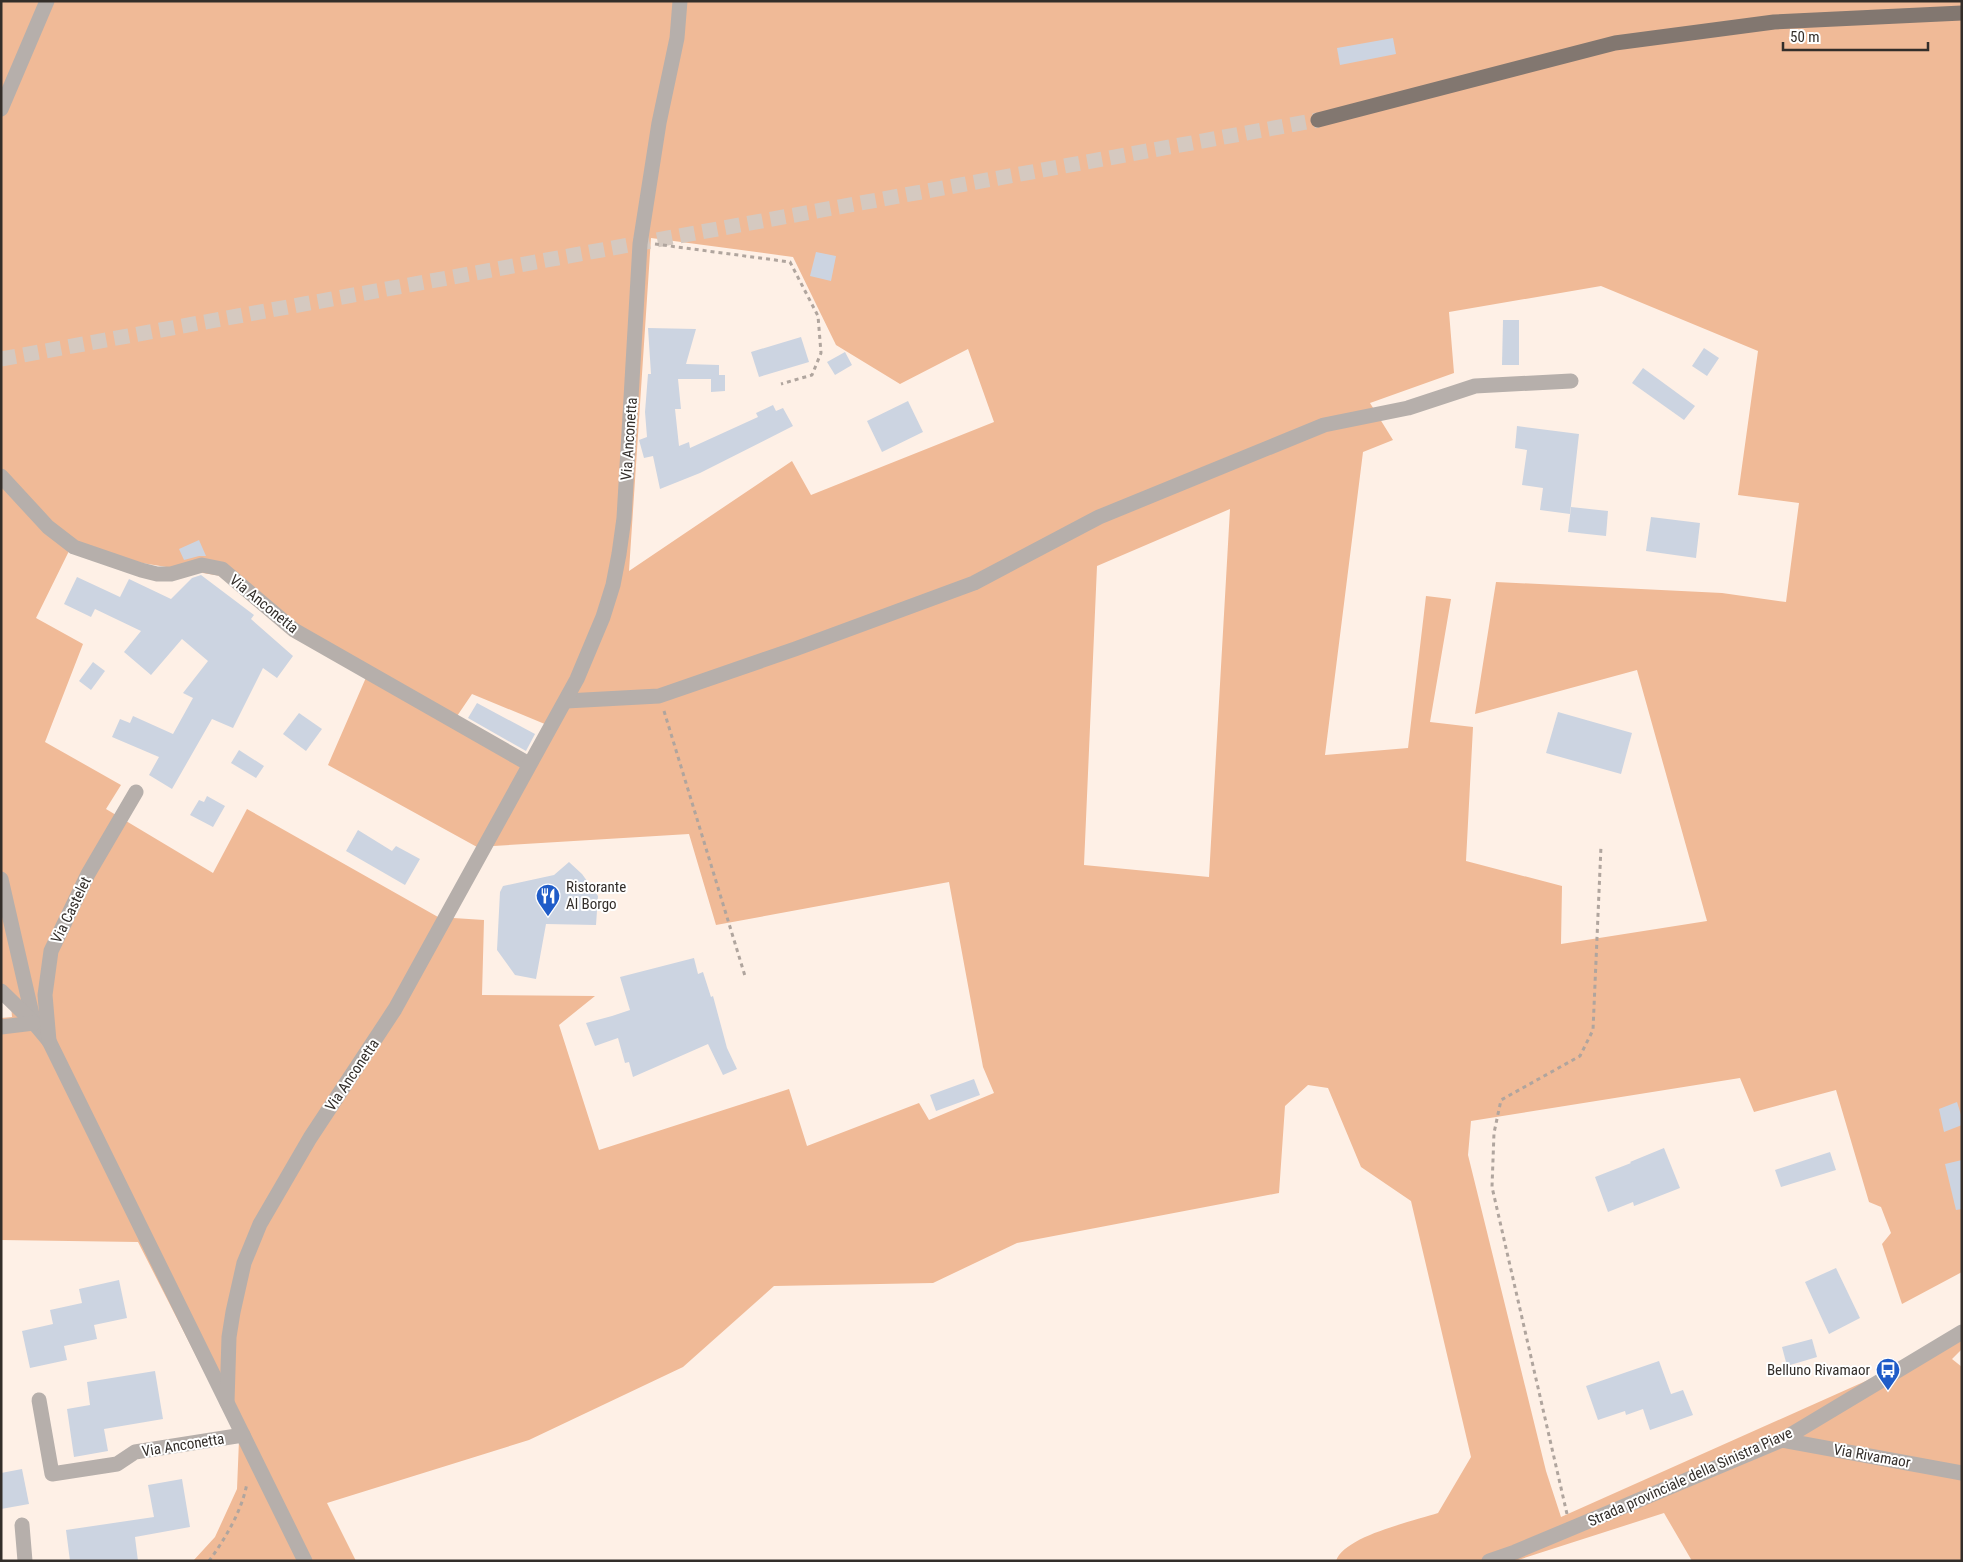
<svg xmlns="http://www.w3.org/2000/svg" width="1963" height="1562" font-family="'Roboto Condensed',sans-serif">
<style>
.green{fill:#f0ba97;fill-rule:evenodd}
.building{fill:#ccd4e1}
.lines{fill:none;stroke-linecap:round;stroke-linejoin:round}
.major-tunnel{stroke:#d5c9c0;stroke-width:15;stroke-dasharray:15 8;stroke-linecap:butt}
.path{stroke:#b0a59e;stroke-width:3;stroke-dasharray:4 4;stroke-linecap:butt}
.minor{stroke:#b6afab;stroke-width:15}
.major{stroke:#827770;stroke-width:15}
.labels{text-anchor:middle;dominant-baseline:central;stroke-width:4;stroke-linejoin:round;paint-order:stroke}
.street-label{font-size:15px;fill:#332e2a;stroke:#fff}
.poi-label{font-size:15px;fill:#332e2a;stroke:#fff;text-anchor:start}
</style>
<rect width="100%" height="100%" fill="#fef0e6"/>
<path class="green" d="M1,1H1962V1272L1902,1304L1882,1244L1891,1233L1881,1207L1869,1202L1836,1090L1754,1112L1740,1078L1471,1121L1468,1155L1546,1471L1561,1517L1962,1338V1349L1952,1359L1962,1367V1561H1692L1664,1513L1515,1561H1336C1344,1536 1414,1521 1438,1513L1471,1457L1411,1201L1361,1167L1328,1088L1308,1085L1285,1106L1279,1193L1017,1243L933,1283L774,1286L683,1367L529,1440L327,1503L356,1561H193L215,1537L237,1489L239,1440L138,1242L1,1240V1018L12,1017L10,991L1,983ZM651,238L793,257L836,345L900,384L968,349L994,422L811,495L792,461L629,571ZM1601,286L1758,351L1738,495L1799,503L1786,602L1722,593L1496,582L1475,714L1637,670L1707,921L1561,944L1562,886L1466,861L1473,727L1430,722L1451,599L1426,596L1408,748L1325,755L1363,452L1393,440L1370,403L1454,373L1449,312ZM1230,509L1209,877L1084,865L1097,566ZM69,551L221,576L368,673L328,765L477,847L689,834L716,925L949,882L983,1067L994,1093L929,1120L919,1103L807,1146L789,1089L599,1150L559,1025L595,996L482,995L484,920L438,917L247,809L213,873L106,809L121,785L45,742L83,644L36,618ZM472,694L552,727L529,766L453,722Z"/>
<g class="building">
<path d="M1393,38L1396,54L1340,65L1337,48Z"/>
<path d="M816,252L836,256L831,281L810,276Z"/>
<path d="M1503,320H1519V365H1502Z"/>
<path d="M648,328L696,329L686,364L719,365V375H725V391L711,392V379H678L681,409H675L679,446L689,442L690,448L758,417L756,413L773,405L776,411L783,408L793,426L700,473L660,489L653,456L644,458L639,440L647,437L645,412L648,374H651Z"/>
<path d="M801,337L809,362L759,377L751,352Z"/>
<path d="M1704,348L1719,358L1707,376L1692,366Z"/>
<path d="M845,352L852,365L835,375L827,362Z"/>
<path d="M1643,368L1695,406L1684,420L1632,383Z"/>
<path d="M908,401L923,432L882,452L867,421Z"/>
<path d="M1517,426L1579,434L1570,514L1540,510L1543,488L1522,485L1527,450L1515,448Z"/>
<path d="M1571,507L1608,511L1606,536L1568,532Z"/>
<path d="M1651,517L1700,523L1696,558L1646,551Z"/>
<path d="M199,540L206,556H199L184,560L179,549Z"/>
<path d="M201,575L254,615L251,619L293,656L277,678L263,668L233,728L212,719L172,789L149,775L159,757L112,737L120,719L130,723L133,716L173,734L193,698L183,693L208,661L182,639L151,675L124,652L141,631L95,609L91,617L64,604L77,577L120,597L129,579L171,599L192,578Z"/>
<path d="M93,662L105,671L91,690L79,681Z"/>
<path d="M477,703L535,734L526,751L468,718Z"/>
<path d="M1558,712L1632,733L1621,774L1546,753Z"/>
<path d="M299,713L322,729L306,751L283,734Z"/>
<path d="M239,750L264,766L256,778L231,763Z"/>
<path d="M207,796L225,806L213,827L190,815L199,800L204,802Z"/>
<path d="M358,830L392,851L396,846L420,859L405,885L346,851Z"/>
<path d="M569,862L582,874L598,896L596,925L546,924L536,979L515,975L497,950L500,892L503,886L554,875Z"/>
<path d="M694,958L698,974L703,972L711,997L713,996L727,1048L737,1069L723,1075L708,1044L633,1077L629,1062L625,1063L618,1038L595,1046L586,1023L612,1016L630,1010L620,977Z"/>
<path d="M974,1079L980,1095L936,1111L930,1095Z"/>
<path d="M1957,1102L1962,1118V1125L1944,1132L1939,1109Z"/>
<path d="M1664,1148L1680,1188L1634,1206L1633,1202L1608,1212L1595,1177L1631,1163L1630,1162Z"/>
<path d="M1830,1152L1836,1170L1781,1187L1775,1170Z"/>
<path d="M1962,1160V1209L1956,1210L1945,1164Z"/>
<path d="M1836,1268L1860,1318L1829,1334L1805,1282Z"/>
<path d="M119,1280L127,1318L94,1325L97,1339L64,1346L67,1360L30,1368L22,1331L53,1324L50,1310L82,1303L79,1289Z"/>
<path d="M1812,1339L1817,1357L1787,1366L1782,1347Z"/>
<path d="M1659,1361L1671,1394L1683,1390L1693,1415L1650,1430L1643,1409L1626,1415L1625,1411L1598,1420L1586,1386Z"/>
<path d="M155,1371L163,1419L104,1429L108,1451L74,1457L67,1409L90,1405L87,1382Z"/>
<path d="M22,1469L29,1504L1,1509V1473Z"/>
<path d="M182,1479L190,1527L135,1537L138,1561H70L66,1530L154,1517L148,1485Z"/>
</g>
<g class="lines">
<path class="major-tunnel" d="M1,359L1318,120"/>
<g class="path">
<path d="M655,244L790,262L818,316L821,353L812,375L781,384"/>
<path d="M664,711L745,976"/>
<path d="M1567,1514L1492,1187L1494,1133L1501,1100L1580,1056L1593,1030L1601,846"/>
<path d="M209,1561C225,1539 242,1511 247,1483"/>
</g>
<g class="minor">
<path d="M1,109L47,1"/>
<path d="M1,476L48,527L74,547L141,570L157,574H171L202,565L222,569L294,630L529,764"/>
<path d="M566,701L659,696L795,649L974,583L1099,517L1324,425L1408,408L1475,386L1571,381"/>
<path d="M1,879L34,1023"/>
<path d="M1,991L34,1023L49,1041L305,1561"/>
<path d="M1,1027L34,1023"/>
<path d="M49,1041L45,995L51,951L88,874L136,792"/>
<path d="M39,1400L52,1474L117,1464L135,1452L243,1435"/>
<path d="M227,1402L229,1337L233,1312L244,1263L260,1224L310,1138L395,1009L577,679L603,617L613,585L619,554L624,518L640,244L659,123L677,38L680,1"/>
<path d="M1782,1440L1962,1473"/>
<path d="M22,1525L25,1561"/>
<path d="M1489,1561L1515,1552L1782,1440L1962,1332"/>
</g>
<path class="major" d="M1318,120L1615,43L1774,22L1962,13"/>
</g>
<defs>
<symbol id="restaurant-pin" viewBox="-11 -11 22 30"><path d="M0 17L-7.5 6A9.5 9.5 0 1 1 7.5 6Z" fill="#1f5cc8" stroke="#fff"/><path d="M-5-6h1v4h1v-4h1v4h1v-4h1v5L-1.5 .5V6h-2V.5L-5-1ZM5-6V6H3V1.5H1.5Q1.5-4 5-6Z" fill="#fff"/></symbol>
<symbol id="bus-pin" viewBox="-11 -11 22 30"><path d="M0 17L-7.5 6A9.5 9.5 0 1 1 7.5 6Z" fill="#1f5cc8" stroke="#fff"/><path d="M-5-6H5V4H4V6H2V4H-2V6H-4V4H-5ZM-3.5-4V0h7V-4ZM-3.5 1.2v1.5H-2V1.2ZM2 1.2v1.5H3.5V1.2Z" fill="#fff"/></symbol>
</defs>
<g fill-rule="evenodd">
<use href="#restaurant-pin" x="534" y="882" width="28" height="38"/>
<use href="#bus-pin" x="1874" y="1356" width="28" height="38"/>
</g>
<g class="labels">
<g class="street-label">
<text transform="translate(629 439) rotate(-86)">Via Anconetta</text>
<text transform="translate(264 604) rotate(39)">Via Anconetta</text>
<text transform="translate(71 910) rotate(-64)">Via Castelet</text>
<text transform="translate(352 1075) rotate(-56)">Via Anconetta</text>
<text transform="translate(183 1445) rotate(-9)">Via Anconetta</text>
<text transform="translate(1872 1456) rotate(10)">Via Rivamaor</text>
<text transform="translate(1690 1477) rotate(-24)">Strada provinciale della Sinistra Piave</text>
</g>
<g class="poi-label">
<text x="566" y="887">Ristorante<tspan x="566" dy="17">Al Borgo</tspan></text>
<text x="1870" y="1370" text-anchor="end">Belluno Rivamaor</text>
</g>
</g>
<rect width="1963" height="1562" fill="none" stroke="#332e2a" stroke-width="5"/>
<path d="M1783 42v8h145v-8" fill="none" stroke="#332e2a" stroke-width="2.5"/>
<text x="1790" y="42" font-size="15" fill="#332e2a" stroke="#ffffff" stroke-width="4" paint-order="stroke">50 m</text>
</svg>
